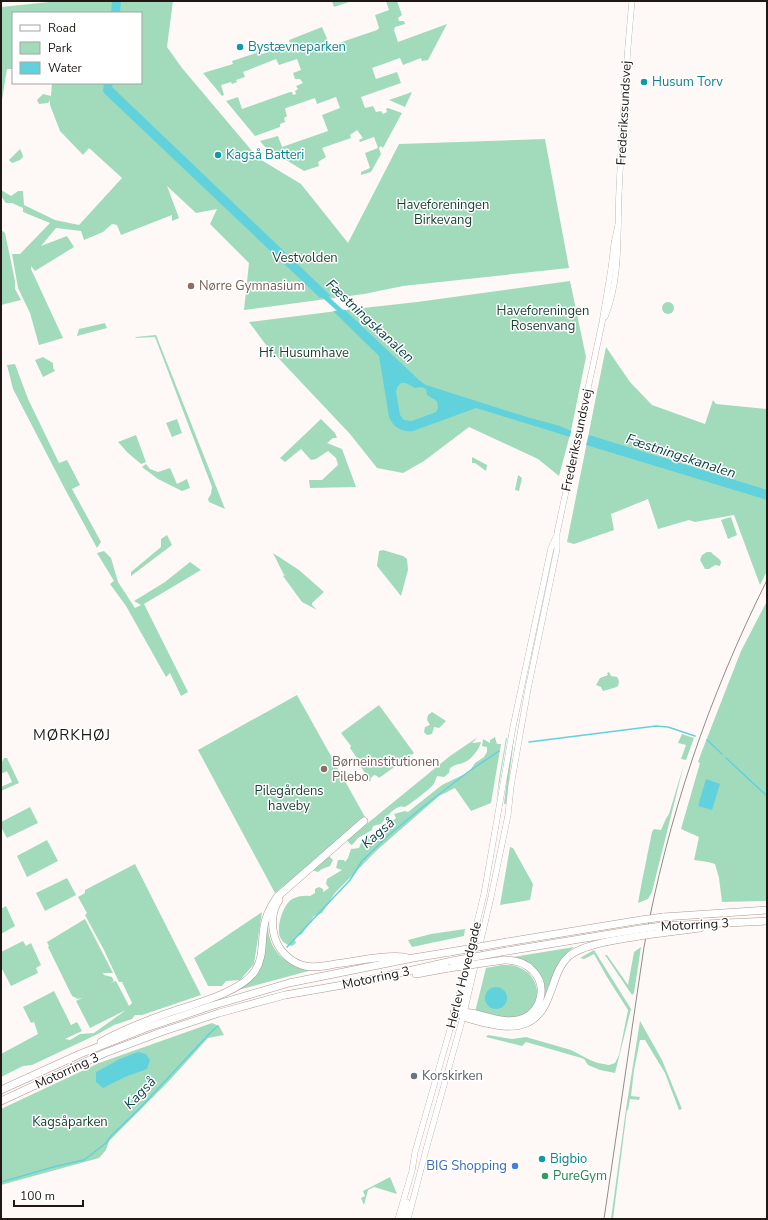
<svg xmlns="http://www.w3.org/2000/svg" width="768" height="1220" font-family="'Nunito Sans',sans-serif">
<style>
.green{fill:#a1dbbc}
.water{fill:#61d2dc;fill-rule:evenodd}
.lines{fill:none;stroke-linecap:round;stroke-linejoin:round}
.stream{stroke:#61d2dc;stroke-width:1.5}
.canal{stroke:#61d2dc;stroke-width:5}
.major-casing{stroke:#ac988f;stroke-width:6}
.highway-casing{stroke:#ac988f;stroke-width:8}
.major{stroke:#fff;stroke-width:5.5}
.highway{stroke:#fff;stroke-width:7}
.tram{stroke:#928c89;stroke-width:1}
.highway-bridge-casing{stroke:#ac988f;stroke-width:8;stroke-linecap:butt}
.highway-bridge{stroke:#fff;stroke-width:7}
.culture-dot{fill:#0f9aa8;stroke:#fff;stroke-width:1.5}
.education-dot{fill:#8d6e63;stroke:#fff;stroke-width:1.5}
.worship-dot{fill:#6b7280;stroke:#fff;stroke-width:1.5}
.shop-dot{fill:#3f7fe0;stroke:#fff;stroke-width:1.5}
.leisure-dot{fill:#2e9e5b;stroke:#fff;stroke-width:1.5}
.labels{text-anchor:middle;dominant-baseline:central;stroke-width:3;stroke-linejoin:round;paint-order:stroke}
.culture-label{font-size:13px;fill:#0d838f;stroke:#fff;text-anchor:start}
.street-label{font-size:13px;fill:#1f1814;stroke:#fff}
.park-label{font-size:13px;fill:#193f2d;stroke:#fff}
.education-label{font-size:13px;fill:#785e54;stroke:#fff;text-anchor:start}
.worship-label{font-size:13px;fill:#5b616d;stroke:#fff;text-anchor:start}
.shop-label{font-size:13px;fill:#366cbe;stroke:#fff;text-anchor:end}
.leisure-label{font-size:13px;fill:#27864d;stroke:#fff;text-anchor:start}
.water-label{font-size:14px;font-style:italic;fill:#0e4347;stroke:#fff}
.quarter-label{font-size:15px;letter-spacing:1px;fill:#1f1814;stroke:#fff}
</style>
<rect width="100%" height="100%" fill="#fef9f7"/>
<g class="green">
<path d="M59,1H173L167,47L182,68L258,158L301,184L348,243L399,144L545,139L569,268L403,286L364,294L244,310L249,263L210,224L217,209L196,213L167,186L179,218L172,221V215L121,235L117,225L112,224L103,232L84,240L81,231L56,228L41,246L67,236L74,247L35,271L31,266V269L63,338L39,345L30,313L18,288L12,254H20L50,223L23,212V208L12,203H6L1,196V190L11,196L18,191H23L24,205L55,220L79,225L122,178L89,148L83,155L60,131L50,105V100L48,103L39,104L37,100L43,94L51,96L52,83H141V13H13V69H7L1,106V7Z"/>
<path d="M332,1H352L334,7Z"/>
<path d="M386,1H397L402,15L398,18L399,21H404L405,24L395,27L394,30L398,42L447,24L428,60L422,61L421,58L403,65L400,58L372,68L376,79L397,72L401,83L361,97L365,108L373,106L376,112L381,111L383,114L387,112L386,109L388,108L402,113L383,148L381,146L379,148L381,154L371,172L361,175V172L370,168L365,153L378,148L374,137L360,142L359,140L363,138L357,130L350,135L351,138L322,148L326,157L318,162L319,166L304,171L265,147L260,141L278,136L282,147L328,131L322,115L340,108L336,97L317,104L315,98L286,108L285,109L287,116L284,118L285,122L280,124V127L255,136L226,101L238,97L242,109L290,92H292L293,95L296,94L295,91L298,89L296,86L303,83L300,79H295L293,73L301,70L297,59L279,65L276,59L243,72L245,77L236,80L237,82L232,84L231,82L221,85L224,95L222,96L203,73L233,64L232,61L256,53L259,49L262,54L289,45L290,44L289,40L322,27L330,46L377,30L379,28L375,15L389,10Z"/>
<path d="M412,92L405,107L389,100Z"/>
<path d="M20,149L22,153L23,157L20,160L12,163L9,160Z"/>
<path d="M1,230L5,233L15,281V289L21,300L1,305Z"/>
<path d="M570,281L586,357L571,431L559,476L538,459L469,427L424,461L403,473L377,468L350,434L266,345L249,322L345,310L417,302Z"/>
<circle cx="668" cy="308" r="6"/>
<path d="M105,323L107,328L77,336L79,329Z"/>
<path d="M156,335L225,509L209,502L208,499L211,494L212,487L155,337L135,338L136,337Z"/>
<path d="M606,347L630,382L652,405L705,424L713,400L716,404L767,409V571L760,585L734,515L695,522L689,520L658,529L648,499L611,514L614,530L574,544L567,542Z"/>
<path d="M43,357L53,363V368L55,371L43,377L35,360Z"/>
<path d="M15,364L28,399L59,463L67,460L80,485L72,489L101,542L97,548L66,491L13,389L7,365Z"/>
<path d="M177,419L182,433L172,437L166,423Z"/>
<path d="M321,419L335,433L337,438H333L327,443L342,449L356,487L310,488L309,480H322L338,465L336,458L328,451L316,459L311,460L301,449L285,462L280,458Z"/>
<path d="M136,435L146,462L141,464L128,453L118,442Z"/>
<path d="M472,457L487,465L486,471L475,463H472Z"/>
<path d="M146,464L150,469L158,472L170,468L177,484L187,479L190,488L182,491L158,479L142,467Z"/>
<path d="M518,475L522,478L519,491L515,490Z"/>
<path d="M731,517L737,535L728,539L721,520Z"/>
<path d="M167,535L172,545L131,576V572L161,547V539Z"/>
<path d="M383,550L403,556L407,559L408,570L401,596L377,566L379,551Z"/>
<path d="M104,551L111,558L118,582L135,608L141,605L134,601L165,582L190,562L201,570L144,604L188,692L181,696L170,673L166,677L126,606L110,584L114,581L97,553Z"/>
<path d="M707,552H711C714,556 720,558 721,562L720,566L715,565L709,569H705L700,560L702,555Z"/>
<path d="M273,553L299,570L324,592L312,603V605L317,610L302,602L283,576L287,574L284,575Z"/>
<path d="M767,601V901L722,902L719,878L715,864L708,862L694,860L699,837L681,829L700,763L698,762L702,751L741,651Z"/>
<path d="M609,672L611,676L617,677C619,680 620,683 617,687L603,691L601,687L596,685L600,678L608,675L607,673Z"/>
<path d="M297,695L365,817L320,856L275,893L198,750Z"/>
<path d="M379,705L414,753L379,778L377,776L374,775L371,778L370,782L360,765L361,764L350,748L351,746L341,733Z"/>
<path d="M432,712L446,721L439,728L434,727L432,734L427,735L424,732L425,727L430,725L427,720L428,715Z"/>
<path d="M682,734L694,738L686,760L681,759L686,745L678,743Z"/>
<path d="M478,737L472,743L481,742C480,748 471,760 465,762C459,765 457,763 450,768L449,773L444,777L437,776C436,779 435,782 433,785C431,788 409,805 405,807C403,807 401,806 399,807C391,810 386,818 381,824L373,826L372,830L358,838L353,844L351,845L347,840L450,756Z"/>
<path d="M495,737L497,744H501L491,803L471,811L455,788L439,796L376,851L335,893L322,913L314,916L302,934L294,938L296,943L292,946C287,945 282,942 280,937C276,926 283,905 292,899C298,896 304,895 310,896L315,893V889L319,887L323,889V892L329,888L326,884L327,879L342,870L336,868L338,860H344L345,862L348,858L351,849L359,848C363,836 372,835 382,831L383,827L387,826L396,818L394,814L405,811L408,812L442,785L469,772L475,763L484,757L487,752V747L482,746L483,739L490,743V740Z"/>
<path d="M506,738H507L496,803L499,779Z"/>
<path d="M512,738H514L506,804H504C507,782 508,760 512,738Z"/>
<path d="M4,758H7L19,783L1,791V787L12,782L7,771L1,774V764Z"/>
<path d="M684,764L652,892L648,899L638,903L642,881L652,832L654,829L661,830C664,824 665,819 669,814Z"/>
<path d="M30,807L38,823L7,838L1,827V822Z"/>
<path d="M47,840L58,861L27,877L17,856Z"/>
<path d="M510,847L513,848L533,884L530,900L500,905Z"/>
<path d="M329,856L333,860L330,866L322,869L318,872L312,870Z"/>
<path d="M135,864L201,995L142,1015H135L132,1019L114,1025L98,1034L32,1065L23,1066L1,1077V1054L38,1034L34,1022L31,1023L23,1007L54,991L71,1025L77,1022L82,1031L65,1039L70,1040L80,1034L94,1033L126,1010L90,1028L76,1001L82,998L78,999L72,996L48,947L49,946L47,942L85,919L113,973H103L101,970L104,975L112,977L114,981L110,983L116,981L129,1006L132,1003L122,982H119L104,950L85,915L87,913L78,897L85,893V890Z"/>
<path d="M67,878L76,895L45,911L36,893Z"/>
<path d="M6,906L15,926L1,934V909Z"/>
<path d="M262,912L254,964L240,980L226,981L222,986H208L194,958Z"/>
<path d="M269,913C269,920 267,928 269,935C274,957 291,967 312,970L238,990L250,981L266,931Z"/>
<path d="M465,929L464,936L412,947L408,940L431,934Z"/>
<path d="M23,941L26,946L31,943L41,965L36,968L38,973L11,986L1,967V952Z"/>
<path d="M574,947C568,952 560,958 557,966C551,978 550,991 542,1005C545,989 545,975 530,965C525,961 518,959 513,957Z"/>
<path d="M641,947L634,993L632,995L605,955H607L628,985L634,952Z"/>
<path d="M594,950L631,1009L615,1073L600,1070L588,1065L584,1059L578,1057L526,1042L522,1046L486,1037L488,1035L512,1039L526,1037L571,1050L590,1060L598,1063L609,1065L615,1063L619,1055L628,1010L607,977L594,954L584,959L580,958Z"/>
<path d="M502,965C507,965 513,965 518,967C544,976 544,1013 515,1017C502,1020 488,1015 475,1012L486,968Z"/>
<path d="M640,1021L662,1060L682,1109L679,1110L665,1073L645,1040H640L634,1070L631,1096L640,1097L639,1100L630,1099L628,1110H627L613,1219H611L626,1109Z"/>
<path d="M212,1023L219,1026L224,1035L208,1038L167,1083L109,1141L106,1150L99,1158L1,1185V1109L99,1063Z"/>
<path d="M390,1177L397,1194L374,1187L368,1190L364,1205L361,1198L365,1196L363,1191Z"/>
</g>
<g class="water">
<path d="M112,1H121L120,13H111Z"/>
<path d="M104,83H113L112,87L331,296L320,298L105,94L103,91Z"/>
<path d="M345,310L419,380L426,385L530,418L560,426L571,431L570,437L476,408L413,431C401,432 394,428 389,417L379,356L333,311ZM401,383H406L415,388L421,387L426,389L427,395L437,401L438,408L436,412L412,421L404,420L400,415L396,391L398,386Z"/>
<path d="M589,435L767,490V500L586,445Z"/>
<path d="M706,779L720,784L712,810L698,806Z"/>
<circle cx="496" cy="998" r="11"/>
<path d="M138,1052L146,1054L150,1060L147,1069L125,1077L103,1088L96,1082V1072L120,1059Z"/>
</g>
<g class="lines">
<g class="stream">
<path d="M707,740L722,754"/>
<path d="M529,742L656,726L668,727L695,736"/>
<path d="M726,758L767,796"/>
<path d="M287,947L350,880L362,861L389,835L424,806L468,772L499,751"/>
<path d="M1,1182L57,1166L84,1160L106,1143L112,1135L138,1110L210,1033L218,1026"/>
</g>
<path class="canal" d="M322,294L344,314"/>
<defs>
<g id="major">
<path d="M605,317C621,277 617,234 619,192C622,128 626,64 632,1"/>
<path d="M470,951L484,894L513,727L551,548L556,537"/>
<path d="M398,1219L412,1171L415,1152L451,1026L467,963"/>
<path d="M403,1219L407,1202"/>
<path d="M408,1219L427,1146L463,1017L491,897L508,815L511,786L528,689L557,549V533L602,323L611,269L614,244L618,225"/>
</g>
<g id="highway">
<path d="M279,900C271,912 271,928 276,941C281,953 292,963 305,966C315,968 325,966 335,964C358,961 382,955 405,957"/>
<path d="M663,917L767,910"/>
<path d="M662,926L767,921"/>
<path d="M661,933L700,928"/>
<path d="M507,942L641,920"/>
<path d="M507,951L640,929"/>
<path d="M469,954L471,960L460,1008V1013L463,1017C488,1024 524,1037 542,1010C547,1003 549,995 552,988C556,976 560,964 569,956C585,943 619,940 639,936"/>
<path d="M416,974L449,968"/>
<path d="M454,1013C477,1008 500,1028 524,1018C542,1010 547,985 533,971C526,963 514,960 504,960"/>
<path d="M101,1042C121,1030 144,1022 165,1014C190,1005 241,993 255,971C264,957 261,943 264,927C265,916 271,906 277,897L364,821"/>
<path d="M1,1090L80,1054L146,1028L211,1006L289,983L413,958L450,952"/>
<path d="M1,1101L105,1053L161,1032L219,1013L285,995L360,982L452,961"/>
</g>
</defs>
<use href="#major" class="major-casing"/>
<use href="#highway" class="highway-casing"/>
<use href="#major" class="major"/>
<use href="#highway" class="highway"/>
<path class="tram" d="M604,1219L644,947C668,816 708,699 767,580"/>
<defs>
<g id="highway-bridge">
<path d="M641,920L663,917"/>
<path d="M640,929L662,926"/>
<path d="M639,936L661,933"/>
<path d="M450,952L507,942"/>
<path d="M452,961L507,951"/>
<path d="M449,968L504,960"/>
</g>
</defs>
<use href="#highway-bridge" class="highway-bridge-casing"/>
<use href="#highway-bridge" class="highway-bridge"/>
</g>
<g class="culture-dot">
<circle cx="240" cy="47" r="4"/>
<circle cx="644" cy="82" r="4"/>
<circle cx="218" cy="155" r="4"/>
<circle cx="542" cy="1159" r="4"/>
</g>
<g class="education-dot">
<circle cx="191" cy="286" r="4"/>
<circle cx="324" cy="769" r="4"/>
</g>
<circle class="worship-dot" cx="414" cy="1076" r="4"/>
<circle class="shop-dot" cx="515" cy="1166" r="4"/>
<circle class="leisure-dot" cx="545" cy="1176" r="4"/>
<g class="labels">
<g class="culture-label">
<text x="248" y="47">Bystævneparken</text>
<text x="652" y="82">Husum Torv</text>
<text x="226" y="155">Kagså Batteri</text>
<text x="550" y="1159">Bigbio</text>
</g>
<g class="street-label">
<text transform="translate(624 113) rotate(-87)">Frederikssundsvej</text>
<text transform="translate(577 440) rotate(-78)">Frederikssundsvej</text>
<text transform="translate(695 925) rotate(-3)">Motorring 3</text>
<text transform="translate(464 975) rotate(-76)">Herlev Hovedgade</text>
<text transform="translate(376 978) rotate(-12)">Motorring 3</text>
<text transform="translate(67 1071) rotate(-25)">Motorring 3</text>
</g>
<g class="park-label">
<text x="443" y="205">Haveforeningen<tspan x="443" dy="15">Birkevang</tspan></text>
<text x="305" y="258">Vestvolden</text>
<text x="543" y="311">Haveforeningen<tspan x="543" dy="15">Rosenvang</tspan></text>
<text x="304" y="353">Hf. Husumhave</text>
<text x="289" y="791">Pilegårdens<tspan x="289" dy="15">haveby</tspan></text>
<text x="70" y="1122">Kagsåparken</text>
</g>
<g class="education-label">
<text x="199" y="286">Nørre Gymnasium</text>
<text x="332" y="762">Børneinstitutionen<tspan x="332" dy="15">Pilebo</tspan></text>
</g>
<g class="worship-label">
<text x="422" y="1076">Korskirken</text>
</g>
<g class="shop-label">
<text x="507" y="1166">BIG Shopping</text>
</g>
<g class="leisure-label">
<text x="553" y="1176">PureGym</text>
</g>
<g class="water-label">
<text transform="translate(370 321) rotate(43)">Fæstningskanalen</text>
<text transform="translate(681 456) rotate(18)">Fæstningskanalen</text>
<text transform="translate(378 833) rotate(-41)">Kagså</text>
<text transform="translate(140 1093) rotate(-46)">Kagså</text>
</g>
<g class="quarter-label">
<text x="72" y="735">MØRKHØJ</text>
</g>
</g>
<rect width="768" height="1220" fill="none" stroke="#1f1814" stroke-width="4"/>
<rect x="12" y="12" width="130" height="72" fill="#ffffff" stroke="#a5a3a1"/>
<rect x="20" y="25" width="20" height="6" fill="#ffffff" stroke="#a5a3a1"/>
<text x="48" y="32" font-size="12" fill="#1f1814">Road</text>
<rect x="20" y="42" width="20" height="12" fill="#a1dbbc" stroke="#a5a3a1"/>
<text x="48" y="52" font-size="12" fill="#1f1814">Park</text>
<rect x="20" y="62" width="20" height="12" fill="#61d2dc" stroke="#a5a3a1"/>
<text x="48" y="72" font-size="12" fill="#1f1814">Water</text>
<path d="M14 1200v6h69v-6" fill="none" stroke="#1f1814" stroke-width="2"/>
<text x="20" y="1200" font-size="12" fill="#1f1814" stroke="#ffffff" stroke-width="3" paint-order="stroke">100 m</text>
</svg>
